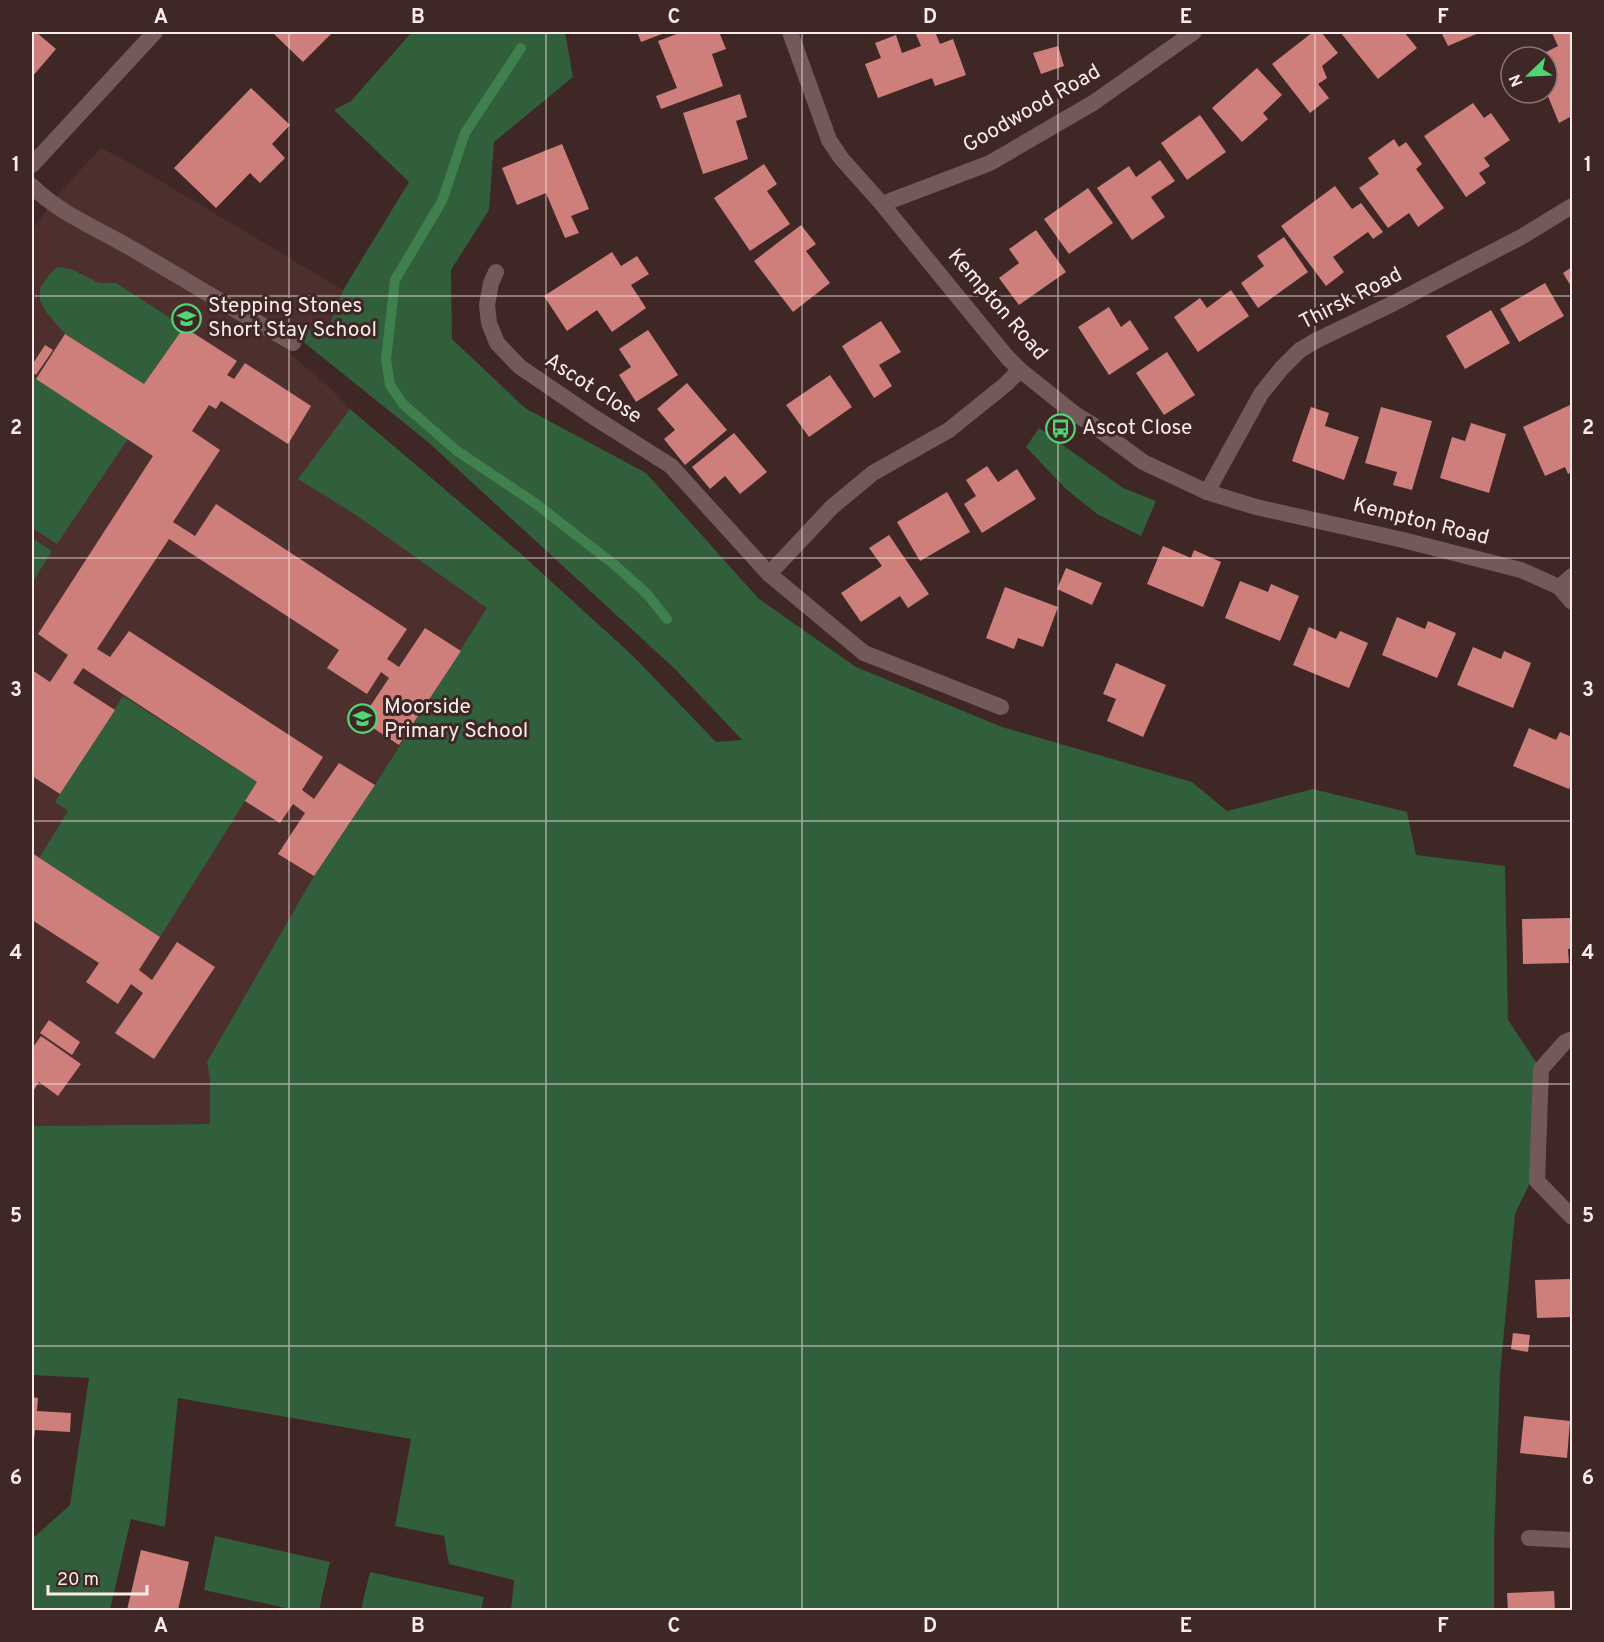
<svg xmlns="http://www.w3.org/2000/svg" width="1604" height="1642" font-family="Overpass,sans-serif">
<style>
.built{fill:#4d2f2d}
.green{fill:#315e3b}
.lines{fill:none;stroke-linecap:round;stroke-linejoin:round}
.stream{stroke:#407f4e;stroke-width:10}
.building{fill:#cf7f7b}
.service{stroke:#735957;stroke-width:16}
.minor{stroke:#735957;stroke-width:16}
.tertiary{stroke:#735957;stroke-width:16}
.grid{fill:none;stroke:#fbebea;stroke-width:1.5;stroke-opacity:0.55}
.labels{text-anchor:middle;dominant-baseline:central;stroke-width:6;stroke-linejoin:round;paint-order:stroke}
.street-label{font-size:21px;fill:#fbebea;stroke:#3e2725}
.poi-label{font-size:21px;fill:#fbebea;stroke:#3e2725;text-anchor:start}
.neatline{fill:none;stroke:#fbebea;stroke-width:2}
.grid-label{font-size:20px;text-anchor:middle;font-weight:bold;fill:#fbebea}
</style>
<rect width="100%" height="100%" fill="#3e2725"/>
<path class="built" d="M101,148L132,164L343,290L323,338L301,325L288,352L329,387L350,409L521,554L632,655L716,742L742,740L210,1079V1124L32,1126V230L60,192Z"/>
<g class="green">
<path d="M412,32H565L573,77L494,142L489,210L451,270L452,339L525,408L646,473L759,599L856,667L1002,727L1192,782L1227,811L1313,789L1407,812L1416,855L1505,866L1508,1020L1544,1074L1536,1170L1515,1214L1500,1374L1494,1544V1610H511L514,1580L449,1564L444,1536L395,1526L411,1439L178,1398L165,1527L131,1519L110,1610H32V1539L70,1505L89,1378L32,1375V1126L210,1124V1079L207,1062L314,876L375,785L487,608L356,515L298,479L350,409L521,554L632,655L716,742L742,740L675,669L428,442L296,336L301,325L324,338L343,290L409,182L334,110L351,101Z"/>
<path d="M57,267L71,269L99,283H116L184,327L144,384L65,334L47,313L40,301V288L49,275Z"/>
<path d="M32,376L128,439L57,544L32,528Z"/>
<path d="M1039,428L1123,488L1156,501L1141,536L1097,514L1066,489L1026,447Z"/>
<path d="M32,538L52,551L32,583Z"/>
<path d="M123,696L257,782L160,937L39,858L68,811L55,802Z"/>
<path d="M215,1536L330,1562L319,1610H294L204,1590Z"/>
<path d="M370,1572L484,1597L481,1610H361Z"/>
</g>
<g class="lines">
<path class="stream" d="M521,48L465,133L442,201L395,280L386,359L390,385L403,404L457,451L535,503L616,566L647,594L667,619"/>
</g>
<g class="building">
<path d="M32,32H36L56,49L32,77Z"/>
<path d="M274,32H333L303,62L273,33Z"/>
<path d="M637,32H667L641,42Z"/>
<path d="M682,32H719L726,49L712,54L723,86L661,109L656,96L677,88L658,41Z"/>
<path d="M915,32H935L940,44L953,39L966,75L935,86L932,78L878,98L865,64L881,58L875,43L896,35L902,53L921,46Z"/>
<path d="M1313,32H1321L1338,53L1322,66L1327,78L1318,84L1329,98L1310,113L1272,64Z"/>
<path d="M1340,32H1404L1417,48L1378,79Z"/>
<path d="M1441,32H1481L1448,46Z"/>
<path d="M1556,32H1572V116L1559,123L1547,94V57H1536L1558,46L1552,33Z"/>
<path d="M1058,46L1064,66L1041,74L1033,53Z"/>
<path d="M1257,68L1282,95L1263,113L1268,119L1242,142L1212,108Z"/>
<path d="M251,88L290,125L272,144L285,158L260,183L250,173L216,208L174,168Z"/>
<path d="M740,94L747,117L736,121L748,159L703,174L683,113Z"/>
<path d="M1473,103L1484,118L1491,113L1510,140L1484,158L1490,166L1479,173L1486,183L1466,197L1424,136Z"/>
<path d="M1200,115L1226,152L1187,180L1161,143Z"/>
<path d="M1394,139L1399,147L1406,142L1422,164L1416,169L1444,208L1418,227L1409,213L1388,228L1359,188L1379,174L1368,158Z"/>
<path d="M562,144L589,209L571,216L579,233L565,238L546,193L517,205L502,168Z"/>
<path d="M1160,160L1175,181L1151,197L1165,217L1132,240L1097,188L1129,166L1136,177Z"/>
<path d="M764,164L777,184L767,191L790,224L750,251L714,198Z"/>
<path d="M1335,186L1352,209L1361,203L1383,232L1373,239L1368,232L1333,257L1344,272L1326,286L1281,226Z"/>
<path d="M1088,188L1113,223L1069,254L1044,219Z"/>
<path d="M801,225L816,244L806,251L830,283L793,312L754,261Z"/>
<path d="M1036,230L1066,272L1019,305L999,278L1019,263L1009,249Z"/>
<path d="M1284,237L1308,272L1258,308L1241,283L1264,266L1257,256Z"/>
<path d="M612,252L621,266L637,256L649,274L631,285L646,308L612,332L597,310L567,331L544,296Z"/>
<path d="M1572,267V288L1563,273Z"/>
<path d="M1545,283L1564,316L1519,342L1500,309Z"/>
<path d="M1231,290L1249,316L1198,352L1174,317L1200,298L1207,308Z"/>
<path d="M1109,307L1121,327L1130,320L1149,349L1109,375L1078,327Z"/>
<path d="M1491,310L1510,343L1465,369L1446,336Z"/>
<path d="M881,321L901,352L879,365L892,386L874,398L842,346Z"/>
<path d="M184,327L237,361L227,375L234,379L245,363L311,406L288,444L221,401L216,409L209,405L192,431L220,450L173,522L195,536L216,504L407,629L387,659L399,667L425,628L461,651L399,745L361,720L389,678L381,672L367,694L327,668L339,650L169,539L97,649L110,657L129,631L323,757L302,790L314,799L339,763L375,785L314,876L278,854L305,813L293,804L280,823L245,801L257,782L83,668L73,683L115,710L60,794L32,776V670L50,682L68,655L38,634L153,456L36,379L65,334L144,384Z"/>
<path d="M648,330L678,375L636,402L619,375L631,367L619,349Z"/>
<path d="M45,345L53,350L36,375L32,372V365Z"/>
<path d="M1167,352L1195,395L1164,415L1136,373Z"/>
<path d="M830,375L852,407L809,437L786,405Z"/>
<path d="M687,383L727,430L685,465L664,439L675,430L657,409Z"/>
<path d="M1570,405L1572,411V472L1568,474L1565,467L1545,476L1523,427Z"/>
<path d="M1311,407L1329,413L1325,426L1359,437L1344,480L1292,461Z"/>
<path d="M1381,407L1432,421L1412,490L1393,485L1397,472L1365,463Z"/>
<path d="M1471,423L1506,434L1489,493L1440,478L1452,437L1465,441Z"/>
<path d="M734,433L767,472L740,494L725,476L710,489L692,467Z"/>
<path d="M987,466L998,482L1017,469L1036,499L982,533L964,504L976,496L966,480Z"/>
<path d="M947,492L970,532L920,561L897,522Z"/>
<path d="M889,535L929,594L908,608L900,596L861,622L841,593L882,566L869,548Z"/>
<path d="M1163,546L1191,558L1194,550L1221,562L1203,607L1147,584Z"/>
<path d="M1066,568L1102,583L1092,605L1057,589Z"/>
<path d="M1240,581L1268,592L1271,584L1299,596L1280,641L1225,618Z"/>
<path d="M1005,587L1058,607L1043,647L1018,638L1014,649L986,638Z"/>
<path d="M1397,617L1425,629L1428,621L1456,633L1437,678L1382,655Z"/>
<path d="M1309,627L1336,639L1340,631L1368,643L1349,688L1293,665Z"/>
<path d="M1473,647L1501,659L1504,651L1531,663L1513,708L1457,685Z"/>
<path d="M1116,663L1166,685L1143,737L1107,721L1116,699L1103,694Z"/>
<path d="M1529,728L1556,740L1560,732L1572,737V781L1569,789L1513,766Z"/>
<path d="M32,853L160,937L139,970L152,980L177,942L215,967L154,1059L115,1033L143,993L131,984L118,1004L86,982L99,963L32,920Z"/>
<path d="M1568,918H1572V949H1568L1569,963L1523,964L1522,919Z"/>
<path d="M49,1020L80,1042L72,1055L40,1033Z"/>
<path d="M41,1036L81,1064L58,1096L39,1082L32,1093V1044L34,1046Z"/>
<path d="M1572,1279V1317L1537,1318L1535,1280Z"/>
<path d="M1513,1333L1530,1335L1528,1352L1511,1349Z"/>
<path d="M32,1397L38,1398L37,1411L71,1413L70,1432L35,1430L34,1440H32Z"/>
<path d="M1524,1416L1570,1421L1567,1458L1520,1453Z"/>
<path d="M141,1550L189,1562L178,1610H127Z"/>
<path d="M1554,1591L1555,1610H1508L1507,1593Z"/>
</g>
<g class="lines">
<path class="service" d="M32,186C59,213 96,228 129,247C184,279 238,312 293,343"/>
<g class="minor">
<path d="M790,32L829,140L841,158L882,204L1007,357L1020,370L1075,414L1093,425L1143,462L1207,492L1256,507L1403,540L1521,570L1559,587L1572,602"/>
<path d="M882,204L990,163L1093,103L1194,32"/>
<path d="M496,272L491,283L487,305L489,323L497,343L520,367L592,416L671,466L769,574L864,653L1001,707"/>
<path d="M1207,492L1261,394L1281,369L1300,350L1317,340L1394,303L1523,236L1572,206"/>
<path d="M769,574L832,507L873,473L949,430L1006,384L1020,370"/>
<path d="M1559,587L1572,576"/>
<path d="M1572,1039L1565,1042L1541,1069L1537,1181L1572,1217"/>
<path d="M1529,1538L1572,1540"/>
</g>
<path class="tertiary" d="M32,165L155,32"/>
</g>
<path class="grid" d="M289,32V1610M546,32V1610M802,32V1610M1058,32V1610M1315,32V1610M32,296H1572M32,558H1572M32,821H1572M32,1084H1572M32,1346H1572"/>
<defs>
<symbol id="school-ring" viewBox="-11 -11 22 22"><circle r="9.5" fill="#3e2725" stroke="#4ed675" stroke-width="1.5"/><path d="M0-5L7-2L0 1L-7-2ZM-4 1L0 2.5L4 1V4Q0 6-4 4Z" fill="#4ed675"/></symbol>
<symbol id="bus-ring" viewBox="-11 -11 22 22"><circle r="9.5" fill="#3e2725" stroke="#4ed675" stroke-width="1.5"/><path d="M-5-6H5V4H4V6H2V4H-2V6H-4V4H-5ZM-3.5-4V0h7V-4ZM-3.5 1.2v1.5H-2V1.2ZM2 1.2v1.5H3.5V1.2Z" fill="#4ed675"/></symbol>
</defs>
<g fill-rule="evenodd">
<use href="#school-ring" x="170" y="302" width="33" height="33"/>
<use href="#bus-ring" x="1044" y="412" width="33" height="33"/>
<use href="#school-ring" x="346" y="702" width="33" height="33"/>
</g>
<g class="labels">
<g class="street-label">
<text transform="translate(1032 109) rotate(-30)">Goodwood Road</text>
<text transform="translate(1351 299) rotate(-27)">Thirsk Road</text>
<text transform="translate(997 305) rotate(49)">Kempton Road</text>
<text transform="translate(593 389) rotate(33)">Ascot Close</text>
<text transform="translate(1421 522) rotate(14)">Kempton Road</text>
</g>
<g class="poi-label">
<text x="208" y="306">Stepping Stones<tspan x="208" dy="24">Short Stay School</tspan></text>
<text x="1082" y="428">Ascot Close</text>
<text x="384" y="707">Moorside<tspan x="384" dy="24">Primary School</tspan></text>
</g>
</g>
<rect width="1604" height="1642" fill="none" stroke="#3e2725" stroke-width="66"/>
<g transform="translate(1529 75) rotate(247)"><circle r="28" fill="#3e2725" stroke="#8a7574" stroke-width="1.5"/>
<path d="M0-4.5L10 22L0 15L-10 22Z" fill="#4ed675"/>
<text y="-9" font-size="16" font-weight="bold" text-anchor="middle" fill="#fbebea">N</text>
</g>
<path d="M48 1585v9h99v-9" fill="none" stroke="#fbebea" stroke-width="3"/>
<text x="57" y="1585" font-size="18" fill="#fbebea" stroke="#3e2725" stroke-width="4.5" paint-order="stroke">20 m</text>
<rect x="33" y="33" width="1538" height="1576" class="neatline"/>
<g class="grid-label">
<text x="161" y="23">A</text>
<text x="418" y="23">B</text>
<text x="674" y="23">C</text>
<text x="930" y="23">D</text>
<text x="1186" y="23">E</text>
<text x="1443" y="23">F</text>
<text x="16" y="171">1</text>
<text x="1588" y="171">1</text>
<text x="16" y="434">2</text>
<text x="1588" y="434">2</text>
<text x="16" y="696">3</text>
<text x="1588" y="696">3</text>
<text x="16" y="959">4</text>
<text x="1588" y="959">4</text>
<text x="16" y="1222">5</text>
<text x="1588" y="1222">5</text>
<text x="16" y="1484">6</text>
<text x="1588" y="1484">6</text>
<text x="161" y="1632">A</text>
<text x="418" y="1632">B</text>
<text x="674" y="1632">C</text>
<text x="930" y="1632">D</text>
<text x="1186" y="1632">E</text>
<text x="1443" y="1632">F</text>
</g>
</svg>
